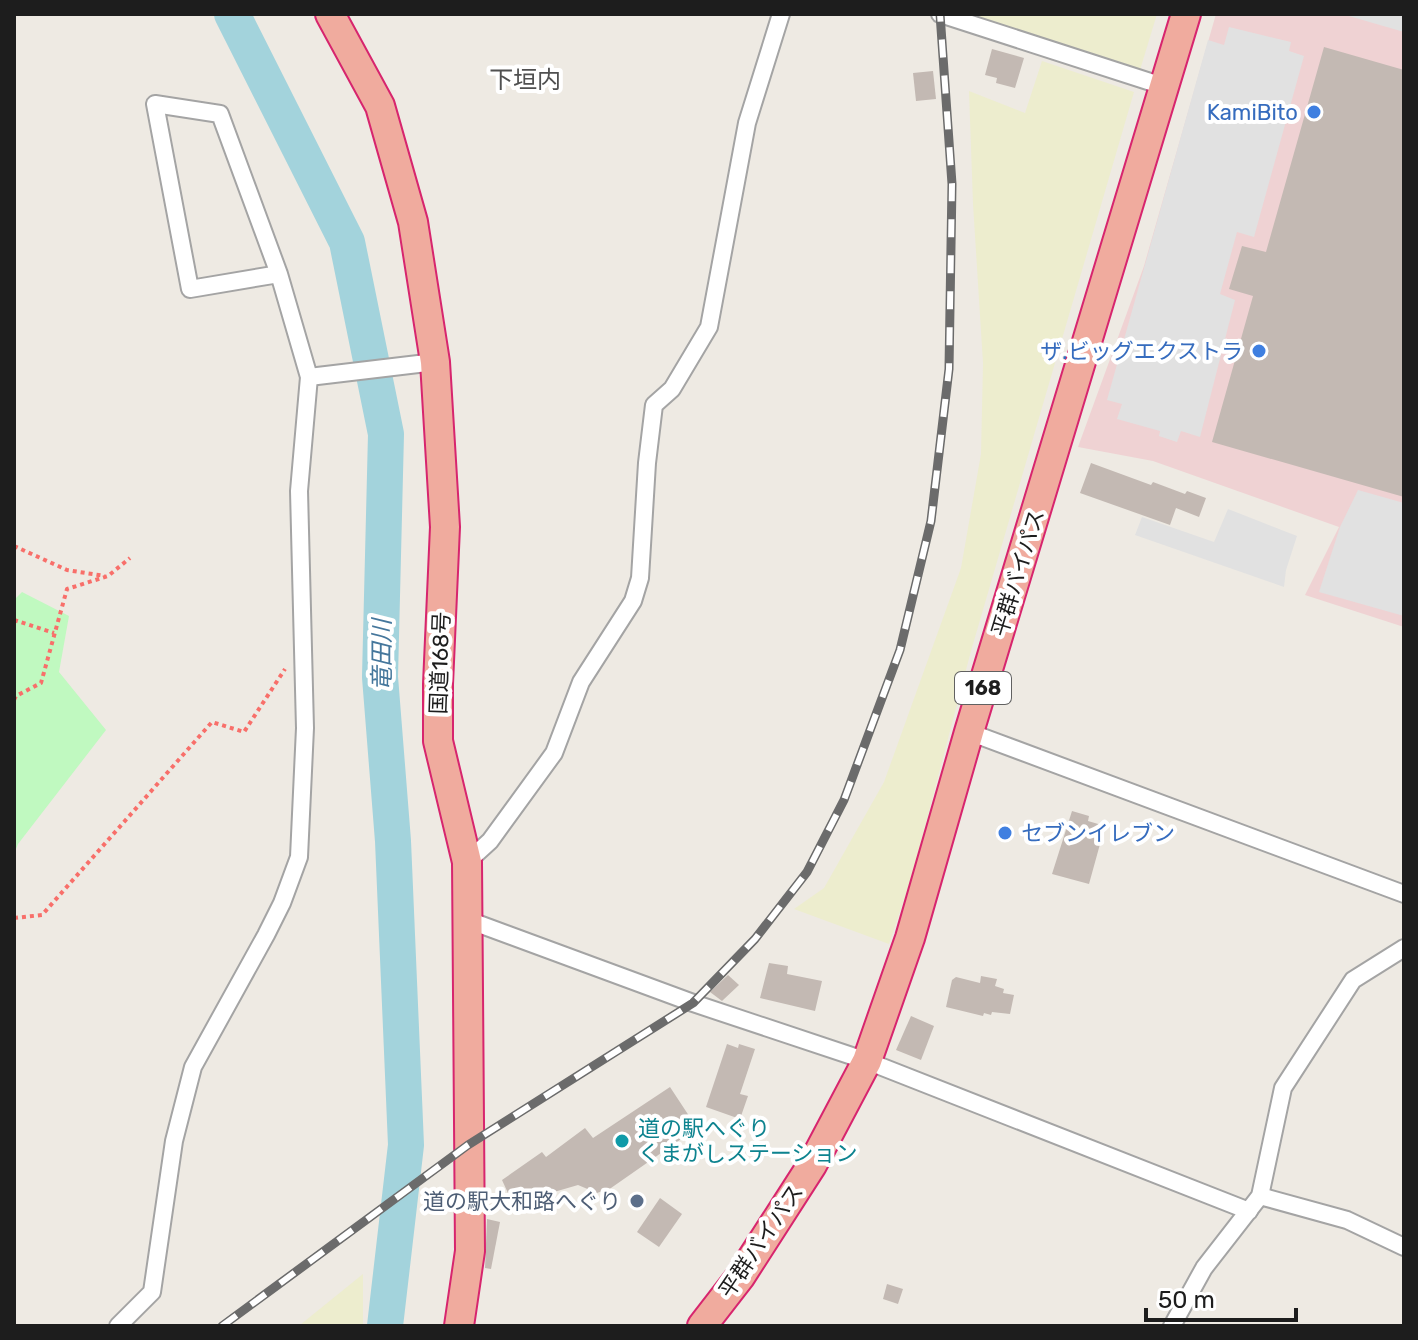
<svg xmlns="http://www.w3.org/2000/svg" width="1418" height="1340" font-family="Rubik,'Noto Sans JP',sans-serif">
<style>
.commercial{fill:#efd2d3}
.farmland{fill:#ededce}
.park{fill:#c0f9c0}
.parking{fill:#e1e1e1}
.lines{fill:none;stroke-linecap:round;stroke-linejoin:round}
.river{stroke:#a3d3dc;stroke-width:36}
.building{fill:#c3b9b3}
.minor-casing{stroke:#a4a4a4;stroke-width:20}
.trunk-casing{stroke:#d7256e;stroke-width:32}
.path{stroke:#f86f6a;stroke-width:4;stroke-dasharray:4 4;stroke-linecap:butt}
.minor{stroke:#fff;stroke-width:16}
.trunk{stroke:#f0ab9e;stroke-width:28}
.rail-casing{stroke:#6b6b6b;stroke-width:9}
.rail{stroke:#fff;stroke-width:6;stroke-dasharray:18;stroke-linecap:butt}
.shop-dot{fill:#3f7fe0;stroke:#fff;stroke-width:3}
.culture-dot{fill:#0f9aa8;stroke:#fff;stroke-width:3}
.service-dot{fill:#5c6f8a;stroke:#fff;stroke-width:3}
.labels{text-anchor:middle;dominant-baseline:central;stroke-width:8;stroke-linejoin:round;paint-order:stroke}
.shield{fill:#fff;stroke:#616161;stroke-width:2}
.shield-label{font-size:20px;font-weight:bold;fill:#1d1d1d}
.shop-label{font-size:22px;fill:#366cbe;stroke:#fff;text-anchor:end}
.street-label{font-size:22px;fill:#1d1d1d;stroke:#fff}
.culture-label{font-size:22px;fill:#0d838f;stroke:#fff;text-anchor:start}
.service-label{font-size:22px;fill:#4e5e75;stroke:#fff;text-anchor:end}
.neighbourhood-label{font-size:24px;fill:#505050;stroke:#fff}
.water-label{font-size:24px;font-style:italic;fill:#45779c;stroke:#fff}
</style>
<rect width="100%" height="100%" fill="#eeeae3"/>
<path class="commercial" d="M1216,14H1404V627L1305,595L1339,527L1153,461L1078,447L1144,266Z"/>
<g class="farmland">
<path d="M972,14H1157L1140,70L1122,66Z"/>
<path d="M1042,61L1134,92L971,651L912,876L889,944L794,909L824,888L884,782L961,568L981,454L983,363L973,204L969,91L1025,113Z"/>
<path d="M363,1274V1326H298L300,1325Z"/>
</g>
<path class="park" d="M22,592L69,616L59,672L106,730L18,844L14,854V600Z"/>
<g class="parking">
<path d="M1342,14H1404V32Z"/>
<path d="M1229,27L1291,42L1289,51L1304,56L1254,237L1237,232L1220,294L1235,300L1200,437L1181,431L1177,442L1159,436L1160,431L1117,419L1122,404L1107,400L1208,40L1224,45Z"/>
<path d="M1358,490L1404,503V616L1319,592L1340,527Z"/>
<path d="M1228,509L1297,536L1286,570L1284,587L1135,535L1142,517L1214,542Z"/>
</g>
<g class="lines">
<path class="river" d="M232,14L347,242L386,434L380,677L393,841L406,1145L385,1326"/>
</g>
<g class="building">
<path d="M1324,47L1404,70V497L1212,442L1253,296L1229,289L1242,246L1266,252Z"/>
<path d="M992,49L1024,58L1015,88L996,83L997,78L985,75Z"/>
<path d="M933,71L936,99L916,101L913,73Z"/>
<path d="M1091,463L1151,485L1153,482L1185,494L1187,491L1206,498L1199,517L1176,508L1170,525L1080,493Z"/>
<path d="M1072,811L1089,816L1088,821L1105,826L1089,884L1052,874Z"/>
<path d="M769,963L788,966L787,974L822,981L815,1011L760,998Z"/>
<path d="M728,975L739,985L722,1001L710,992Z"/>
<path d="M981,976L997,979L995,986L1004,989L1003,993L1014,995L1010,1014L992,1012L991,1015L984,1013L983,1016L946,1007L952,980L956,977L980,983Z"/>
<path d="M911,1016L934,1026L921,1060L896,1050Z"/>
<path d="M727,1044L738,1048L739,1044L755,1049L740,1094L748,1096L740,1119L706,1107Z"/>
<path d="M670,1087L697,1128L611,1188L597,1193L578,1185L513,1204L502,1180L542,1152L546,1157L585,1128L593,1138Z"/>
<path d="M660,1198L682,1214L659,1247L637,1232Z"/>
<path d="M487,1219L500,1222L491,1269L485,1268Z"/>
<path d="M887,1284L903,1289L898,1304L883,1299Z"/>
</g>
<g class="lines">
<defs>
<g id="minor">
<path d="M940,14L1166,87"/>
<path d="M309,377L435,362"/>
<path d="M969,732L1404,894"/>
<path d="M467,862L490,841L554,753L581,682L633,601L640,578L647,463L654,405L672,389L709,327L747,123L781,14"/>
<path d="M468,920L693,1003L867,1061L1249,1211"/>
<path d="M1260,1196L1347,1220L1404,1247"/>
<path d="M118,1326L152,1292L174,1141L193,1067L266,935L282,903L299,857L305,728L299,491L309,377L279,274L220,114L155,104L190,289L279,274"/>
<path d="M1172,1326L1204,1268L1260,1196L1283,1088L1353,980L1404,948"/>
</g>
<g id="trunk">
<path d="M330,14L380,106L413,222L435,362L445,527L438,684V741L467,862L470,1251L459,1326"/>
<path d="M702,1326L740,1277L812,1165L867,1061L910,938L969,732L1186,14"/>
</g>
</defs>
<use href="#minor" class="minor-casing"/>
<use href="#trunk" class="trunk-casing"/>
<g class="path">
<path d="M14,546L67,570L105,576"/>
<path d="M14,620L54,633"/>
<path d="M14,700L16,696L41,683L67,589L108,576L130,558"/>
<path d="M14,918L42,915L212,722L244,732L285,669"/>
</g>
<use href="#minor" class="minor"/>
<use href="#trunk" class="trunk"/>
<defs>
<path id="rail" d="M222,1326L468,1145L693,1003L755,939L807,872L844,800L900,650L931,521L949,369L952,184L940,14"/>
</defs>
<use href="#rail" class="rail-casing"/>
<use href="#rail" class="rail"/>
</g>
<g class="shop-dot">
<circle cx="1314" cy="112" r="8"/>
<circle cx="1259" cy="351" r="8"/>
<circle cx="1005" cy="833" r="8"/>
</g>
<circle class="culture-dot" cx="622" cy="1141" r="8"/>
<circle class="service-dot" cx="637" cy="1201" r="8"/>
<g class="labels">
<rect class="shield" x="955" y="672" width="56" height="32" rx="6"/>
<g class="shield-label">
<text x="983" y="688">168</text>
</g>
<g class="shop-label">
<text x="1298" y="112">KamiBito</text>
<text x="1243" y="351">ザ.ビッグエクストラ</text>
<text x="1021" y="833" text-anchor="start">セブンイレブン</text>
</g>
<g class="street-label">
<text transform="translate(1018 573) rotate(-73)">平群バイパス</text>
<text transform="translate(440 663) rotate(-88)">国道168号</text>
<text transform="translate(761 1241) rotate(-56)">平群バイパス</text>
</g>
<g class="culture-label">
<text x="638" y="1128">道の駅へぐり<tspan x="638" dy="25">くまがしステーション</tspan></text>
</g>
<g class="service-label">
<text x="621" y="1201">道の駅大和路へぐり</text>
</g>
<g class="neighbourhood-label">
<text x="525" y="80">下垣内</text>
</g>
<g class="water-label">
<text transform="translate(382 655) rotate(-90)">竜田川</text>
</g>
</g>
<rect width="1418" height="1340" fill="none" stroke="#1d1d1d" stroke-width="32"/>
<path d="M1146 1308v12h150v-12" fill="none" stroke="#1d1d1d" stroke-width="4"/>
<text x="1158" y="1308" font-size="24" fill="#1d1d1d" stroke="#ffffff" stroke-width="6" paint-order="stroke">50 m</text>
</svg>
